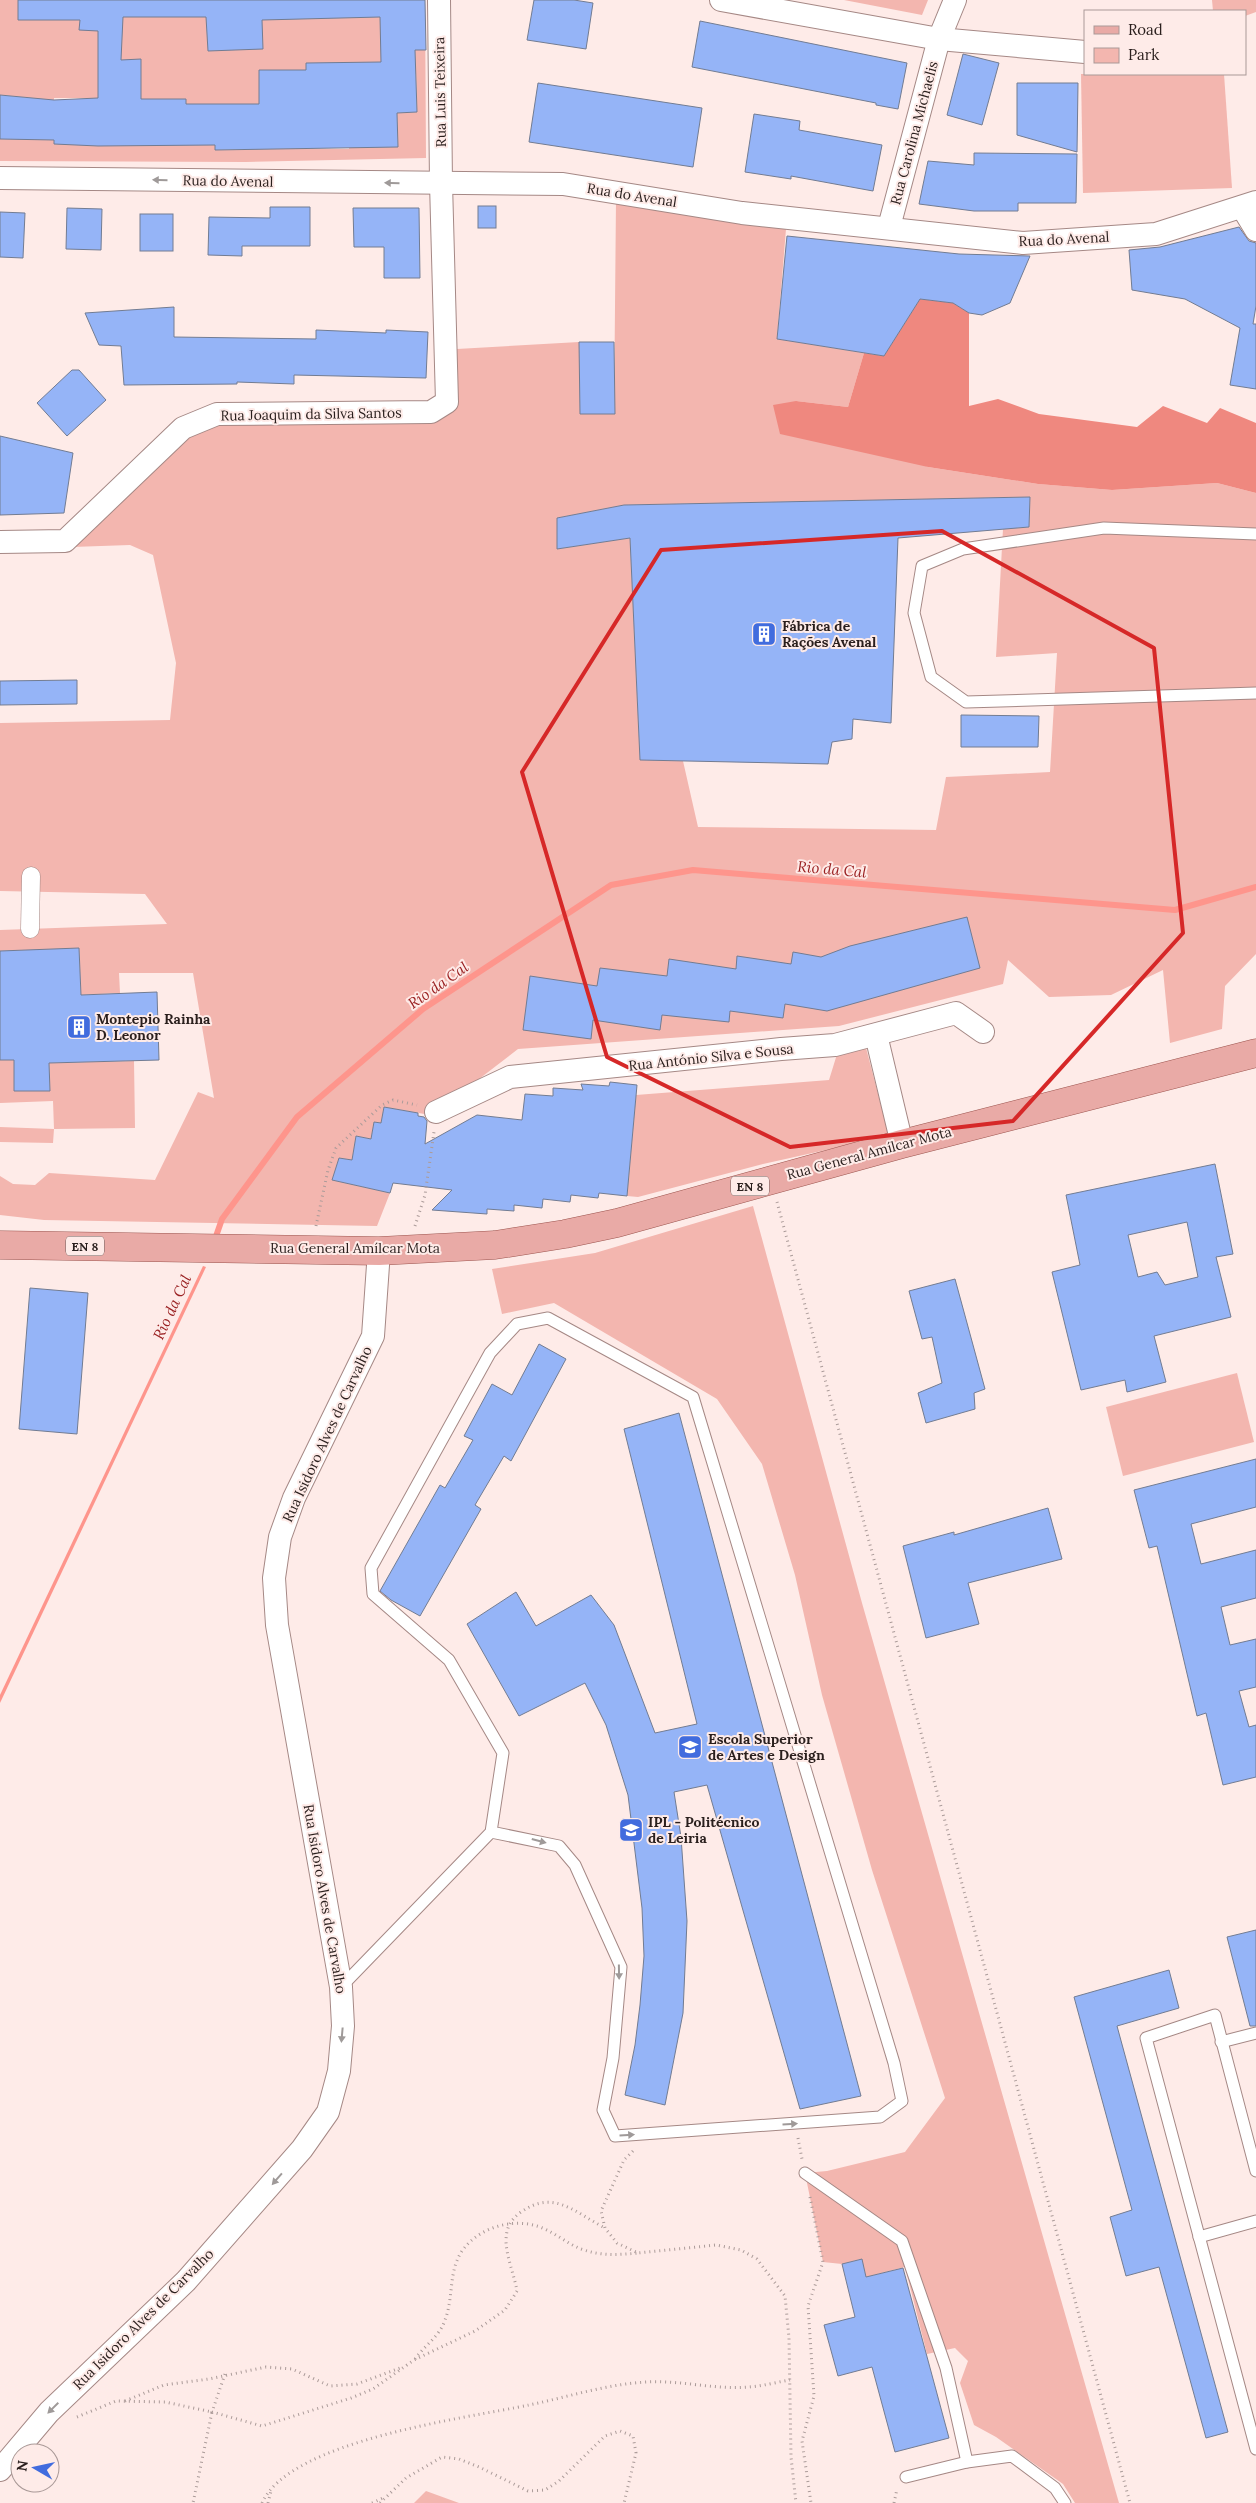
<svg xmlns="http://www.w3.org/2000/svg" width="1256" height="2503" font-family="Lora,serif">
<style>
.green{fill:#f3b6af;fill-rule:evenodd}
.forest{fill:#ef887f}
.water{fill:#fe958c}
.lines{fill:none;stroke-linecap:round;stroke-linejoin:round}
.stream{stroke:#fe958c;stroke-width:6}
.building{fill:#95b4f7;stroke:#727c92;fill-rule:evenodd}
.service-casing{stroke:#a58885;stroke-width:13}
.pedestrian-casing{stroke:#a58885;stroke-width:19}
.minor-casing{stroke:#a58885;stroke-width:24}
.primary-casing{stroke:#9c554f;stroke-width:29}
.path{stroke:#ab9b99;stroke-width:3;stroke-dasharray:1 4;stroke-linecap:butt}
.service{stroke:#fff;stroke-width:11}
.pedestrian{stroke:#fff;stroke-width:18}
.minor{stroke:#fff;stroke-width:22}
.primary{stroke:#e9aaa6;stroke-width:28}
.oneway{fill:#9f9a99}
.marked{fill:none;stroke:#d62828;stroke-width:4;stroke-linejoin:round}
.labels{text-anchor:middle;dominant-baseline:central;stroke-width:4;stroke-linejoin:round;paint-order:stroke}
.shield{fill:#feebe8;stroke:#6a5c5a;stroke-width:1}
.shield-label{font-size:12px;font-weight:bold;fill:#2a1f1d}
.street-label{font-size:14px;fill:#2a1f1d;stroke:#feebe8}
.poi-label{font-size:14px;font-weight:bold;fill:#2a1f1d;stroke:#feebe8;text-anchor:start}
.water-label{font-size:15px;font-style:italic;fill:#9a2122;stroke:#feebe8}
</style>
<rect width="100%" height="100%" fill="#feebe8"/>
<g class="green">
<path d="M0,0H425L426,158L246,162L0,161V139L30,98L0,95ZM98,60H141L98,145ZM307,63H349V149H307ZM302,70L303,147L259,71ZM416,74L417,112L397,113L398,147L362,75ZM54,98H88L87,144H54ZM153,99H186V144L153,145ZM215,104H249L248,150H215Z"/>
<path d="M844,0H928L922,15Z"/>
<path d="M1212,0H1256V12L1245,16V11H1213Z"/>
<path d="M1081,74H1224L1232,188L1083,193Z"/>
<path d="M616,200L786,229L777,339L864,353L848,407L796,401L928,467L1038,484L1112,490L1217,483L1256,493V954L1225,986L1222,1029L1170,1043L1163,970L1111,995L1049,997L1008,960L1003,984L839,1026L518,1049L436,1112V1116L384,1107L381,1123L374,1122L371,1139L356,1136L352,1160L339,1158L332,1180L390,1193L377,1226L44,1220L0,1215V1176L13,1184L35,1185L49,1173L155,1180L198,1092L214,1098L193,973H119L120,993L81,995L79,949L0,951V930L167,924L145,894L0,891V723L170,720L176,663L153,555L130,545L72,547L189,432L219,423L433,419L457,349L579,342L614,414ZM1030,497L1029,527L1003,529L996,657L1057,653L1050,772L946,777L936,830L698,827L683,761L640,759L630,538L557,549V518L624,505Z"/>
<path d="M865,1044L889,1136L763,1164L638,1197L627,1196L636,1095L829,1080L838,1051Z"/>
<path d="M0,1060H14L15,1091H50L49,1063L134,1061L135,1128L54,1129L53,1143L0,1142V1127L54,1129L53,1101L0,1103Z"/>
<path d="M753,1206L862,1603L1119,2503H1075L1063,2484L996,2437L974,2425L960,2383L968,2361L955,2348L927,2354L905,2267L866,2277L861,2259L842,2264L823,2262L805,2173L827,2171L905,2152L945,2098L872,1870L822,1695L795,1575L762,1464L717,1399L554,1303L502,1314L492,1269L595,1253Z"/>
<path d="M1237,1373L1254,1442L1123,1476L1106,1407Z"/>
<path d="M426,2491L459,2503H414Z"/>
</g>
<path class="forest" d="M920,299L953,303L969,313V406L998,399L1039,414L1137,427L1163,406L1207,423L1220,408L1256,423V493L1217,483L1112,490L1038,484L928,467L780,434L773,405L796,401L848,407L864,353L884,356Z"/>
<path class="water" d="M203,1266L206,1267L0,1703V1695Z"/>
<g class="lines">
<path class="stream" d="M214,1242L222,1219L297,1117L423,1009L611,885L693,870L1175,910L1256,887"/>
</g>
<g class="building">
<path d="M18,0H425L426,50H415L417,112L397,113L398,147L215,150V145L98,146L54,144V140L0,139V95L54,100L98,98V31L79,30L80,20H18ZM123,17H206L208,51L263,49L262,20L380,17L381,62L306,63V70H259V104H186V99H141V59L121,60Z"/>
<path d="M534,0H574L593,3L586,49L527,40Z"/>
<path d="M700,21L907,63L898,109L876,105V103L692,67Z"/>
<path d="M963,54L999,63L982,125L947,115Z"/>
<path d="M538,83L702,108L693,167L529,142Z"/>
<path d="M1017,83H1078L1077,152L1017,135Z"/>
<path d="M754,114L800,121L799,130L882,145L873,191L791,176V179L745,172Z"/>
<path d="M974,153L1077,154L1076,203H1018V211H974L919,204L928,161L974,165Z"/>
<rect x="478" y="206" width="18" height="22"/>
<path d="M270,207H310V246H242V256L208,255L209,217L270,218Z"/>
<path d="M67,208L102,209L101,250L66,249Z"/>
<path d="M353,208H419L420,278H384V247H354Z"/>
<path d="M0,212L25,213L23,258L0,257Z"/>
<rect x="140" y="214" width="33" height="37"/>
<path d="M1239,227L1249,241L1256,243V306L1253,324H1256V389L1230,385L1240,328L1185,299L1132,290L1129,250L1160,247Z"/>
<path d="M787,236L959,254L1030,256L1010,303L982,315L969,313L953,303L920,299L884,356L777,339Z"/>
<path d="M174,307V337L316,339V330L386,333V330L428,332L426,378L294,375V384L237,382V384L124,385L121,346L99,345L85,313Z"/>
<path d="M579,342H614L615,414H580Z"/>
<path d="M72,370H79L106,400L67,436L37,403Z"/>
<path d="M0,436L73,453L64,513L0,515Z"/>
<path d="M1030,497L1029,527L898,538L891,723L853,719L852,739L832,742L828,764L640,760L630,538L557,549V518L624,505Z"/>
<path d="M77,680V704L0,705V681Z"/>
<path d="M961,715L1039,716L1038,747H961Z"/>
<path d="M967,917L980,968L827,1011L785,1004L783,1018L730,1011L729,1022L662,1015L660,1030L593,1020L591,1039L523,1030L530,976L597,986L600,968L667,976L669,959L736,969L737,956L791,964L793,952L821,957L850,946Z"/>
<path d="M79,948L81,995L157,992L159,1060L49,1063L50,1091H14V1060H0V951Z"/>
<path d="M610,1082L637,1085L627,1196L599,1193L598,1198L571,1195L570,1202L543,1199L542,1208L514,1205V1211L487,1209V1214L432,1210L452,1190L393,1183L390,1193L332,1180L339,1158L352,1160L356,1136L371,1139L374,1122L381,1123L384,1107L418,1113V1116L424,1117L427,1121L425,1144L477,1115L522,1120L525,1094L553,1096V1088L583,1090L581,1084L609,1086Z"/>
<path d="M1215,1164L1233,1254L1216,1257L1231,1317L1154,1336L1166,1382L1127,1392L1125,1380L1081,1390L1052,1272L1080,1265L1066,1195ZM1187,1222L1198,1277L1165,1285L1157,1272L1138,1277L1128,1235Z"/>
<path d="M955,1279L985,1389L974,1393L975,1409L926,1423L918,1393L942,1383L932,1337L922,1339L909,1291Z"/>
<path d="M30,1288L88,1293L77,1434L19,1429Z"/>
<path d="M539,1344L566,1359L511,1461L504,1456L475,1505L481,1509L420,1616L391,1600L380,1591L440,1485L445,1488L473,1440L464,1436L492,1384L512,1395Z"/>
<path d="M679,1413L861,2096L800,2109L707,1785L674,1792L681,1837L687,1921L683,2013L665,2105L625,2095L635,2045L640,2005L644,1956L642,1908L628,1795L606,1725L585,1683L519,1716L467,1624L516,1592L536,1626L591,1595L614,1625L655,1733L697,1724L624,1429Z"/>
<path d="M1256,1459V1507L1191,1524L1201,1564L1256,1550V1598L1221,1607L1230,1645L1256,1639V1687L1239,1691L1249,1727L1256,1725V1777L1223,1785L1206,1713L1197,1716L1157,1546L1149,1548L1134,1490Z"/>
<path d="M1048,1508L1062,1559L968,1583L979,1624L926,1638L903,1546L954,1532V1535Z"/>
<path d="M1256,1930V2026H1250L1227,1937Z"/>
<path d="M1169,1970L1179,2008L1117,2026L1228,2432L1206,2438L1159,2267L1126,2276L1110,2217L1132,2210L1074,1997Z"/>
<path d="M862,2259L866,2277L903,2268L949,2438L895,2452L872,2367L838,2376L824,2325L855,2317L842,2264Z"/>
</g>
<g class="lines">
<defs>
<g id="service">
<path d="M1256,534L1104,528L963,549L922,566L914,613L931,677L966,702L1256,693"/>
<path d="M341,1987L491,1832L503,1753L449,1660L373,1594L371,1568L490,1353L517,1324L548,1318L693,1397L894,2063L902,2101L880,2117L615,2136L603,2110L613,2058L621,1967L575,1865L559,1846L491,1832"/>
<path d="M1221,2042L1256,2033"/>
<path d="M1256,2171L1215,2015L1146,2038L1256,2449"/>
<path d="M805,2173L902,2241L946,2368L967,2462"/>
<path d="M1199,2237L1256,2221"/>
<path d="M906,2477L967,2462L1012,2456L1055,2488L1065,2503"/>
</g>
<path id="pedestrian" d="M30,929L31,876"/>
<g id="minor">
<path d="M721,0L939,39L1085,52"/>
<path d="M0,178L563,184L742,213L1023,243L1156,234L1256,202"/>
<path d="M1242,207L1256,230"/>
<path d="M889,227L939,39L955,0"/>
<path d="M0,542L65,541L183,428L217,414L431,412L447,402L441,183L439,0"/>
<path d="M876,1035L902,1144"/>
<path d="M436,1112L510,1077L781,1049L835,1045L956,1013L983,1032"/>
<path d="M0,2470L49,2412L186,2281L302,2149L328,2112L339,2071L343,2026L341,1987L277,1625L274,1578L280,1537L294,1498L373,1336L379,1251"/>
</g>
<path id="primary" d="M0,1245L379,1251L495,1245L565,1234L617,1223L902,1144L1256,1053"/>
</defs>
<use href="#service" class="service-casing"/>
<use href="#pedestrian" class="pedestrian-casing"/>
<use href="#minor" class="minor-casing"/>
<use href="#primary" class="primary-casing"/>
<g class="path">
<path d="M777,1202L1130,2503"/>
<path d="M316,1226L328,1170L336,1148L382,1105L393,1100L417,1105"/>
<path d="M415,1226L425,1195L434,1132"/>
<path d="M798,2138L802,2159"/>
<path d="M633,2151L624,2160L601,2211L605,2228L617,2243L638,2253L716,2245L741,2250L757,2259L785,2296L789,2338L791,2457L796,2503"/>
<path d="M810,2197L823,2262L808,2306L814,2396L802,2441L811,2503"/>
<path d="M415,2359C424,2346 440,2336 445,2320C454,2297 448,2272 462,2251C478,2228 511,2218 537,2226C553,2231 566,2243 581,2249C600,2256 618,2255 638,2253"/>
<path d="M225,2374L212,2412L262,2426L351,2398L373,2389L414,2360L475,2331L505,2310L517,2291C514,2274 507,2259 506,2242C506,2228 510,2220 521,2212C554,2189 574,2212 605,2228"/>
<path d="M125,2401L164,2385L209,2379L266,2367L292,2369L330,2386L357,2384L400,2368"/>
<path d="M77,2417L116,2401L165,2402L212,2412L193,2503"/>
<path d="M262,2503C290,2440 467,2418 529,2405C568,2397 607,2384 647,2382C681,2380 715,2390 749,2387C763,2386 777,2382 790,2380"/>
<path d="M268,2503L271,2491"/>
<path d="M372,2503L383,2498"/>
<path d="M380,2503L406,2478L442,2457L459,2459L479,2467L528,2491L545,2490L559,2481L605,2436L620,2431L633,2436L636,2453L624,2503"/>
<path d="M894,2503L897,2489"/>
</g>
<use href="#service" class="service"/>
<use href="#pedestrian" class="pedestrian"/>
<use href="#minor" class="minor"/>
<use href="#primary" class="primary"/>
</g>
<defs><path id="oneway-solid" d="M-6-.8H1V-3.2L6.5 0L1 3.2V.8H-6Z" transform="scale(1.25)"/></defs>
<g class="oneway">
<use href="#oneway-solid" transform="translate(160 180) rotate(-179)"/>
<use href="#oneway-solid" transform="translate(392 183) rotate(-179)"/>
<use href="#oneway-solid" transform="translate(539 1841) rotate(15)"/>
<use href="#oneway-solid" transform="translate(619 1972) rotate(89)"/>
<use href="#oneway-solid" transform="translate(342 2035) rotate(95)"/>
<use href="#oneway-solid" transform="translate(790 2124) rotate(-4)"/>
<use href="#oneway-solid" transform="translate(627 2135) rotate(-4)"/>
<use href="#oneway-solid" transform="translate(277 2179) rotate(131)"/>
<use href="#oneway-solid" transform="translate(53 2408) rotate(135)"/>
</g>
<path class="marked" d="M942,531L1154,648L1183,933L1013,1121L790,1147L607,1057L522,772L661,550Z"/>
<defs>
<symbol id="building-square" viewBox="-11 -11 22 22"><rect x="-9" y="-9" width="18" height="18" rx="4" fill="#416cde" stroke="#feebe8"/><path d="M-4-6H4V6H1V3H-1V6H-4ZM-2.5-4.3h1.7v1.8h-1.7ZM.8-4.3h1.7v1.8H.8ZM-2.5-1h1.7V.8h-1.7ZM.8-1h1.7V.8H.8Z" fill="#fff"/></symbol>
<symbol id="university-square" viewBox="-11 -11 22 22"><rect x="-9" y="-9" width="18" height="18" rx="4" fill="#416cde" stroke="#feebe8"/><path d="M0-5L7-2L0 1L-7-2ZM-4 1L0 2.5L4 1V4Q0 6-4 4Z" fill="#fff"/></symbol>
</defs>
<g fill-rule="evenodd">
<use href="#building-square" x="750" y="620" width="28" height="28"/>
<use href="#building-square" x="65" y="1013" width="28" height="28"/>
<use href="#university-square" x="676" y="1733" width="28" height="28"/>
<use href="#university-square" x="617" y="1816" width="28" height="28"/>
</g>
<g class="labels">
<g class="shield">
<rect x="731" y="1176.5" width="38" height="19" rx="4"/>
<rect x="66" y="1236.5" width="38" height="19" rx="4"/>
</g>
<g class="shield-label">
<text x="750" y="1186">EN 8</text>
<text x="85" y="1246">EN 8</text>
</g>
<g class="street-label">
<text transform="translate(440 92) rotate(-91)">Rua Luis Teixeira</text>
<text transform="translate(914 133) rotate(-75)">Rua Carolina Michaelis</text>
<text transform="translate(228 181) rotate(1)">Rua do Avenal</text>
<text transform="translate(632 195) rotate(9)">Rua do Avenal</text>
<text transform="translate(1064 239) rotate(-3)">Rua do Avenal</text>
<text transform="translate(311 414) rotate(-1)">Rua Joaquim da Silva Santos</text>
<text transform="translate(711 1057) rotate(-6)">Rua António Silva e Sousa</text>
<text transform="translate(869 1153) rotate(-15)">Rua General Amílcar Mota</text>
<text x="355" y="1248">Rua General Amílcar Mota</text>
<text transform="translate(327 1434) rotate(-65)">Rua Isidoro Alves de Carvalho</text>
<text transform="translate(325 1899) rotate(80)">Rua Isidoro Alves de Carvalho</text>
<text transform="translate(143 2319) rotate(-45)">Rua Isidoro Alves de Carvalho</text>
</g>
<g class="poi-label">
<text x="782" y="626">Fábrica de<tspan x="782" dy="16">Rações Avenal</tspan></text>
<text x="96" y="1019">Montepio Rainha<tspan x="96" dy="16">D. Leonor</tspan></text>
<text x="708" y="1739">Escola Superior<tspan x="708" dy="16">de Artes e Design</tspan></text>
<text x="648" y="1822">IPL - Politécnico<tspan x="648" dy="16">de Leiria</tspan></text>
</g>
<g class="water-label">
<text transform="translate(832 869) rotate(5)">Rio da Cal</text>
<text transform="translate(438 985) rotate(-35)">Rio da Cal</text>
<text transform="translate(172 1307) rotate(-65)">Rio da Cal</text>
</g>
</g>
<rect x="1084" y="10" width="162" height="65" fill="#feebe8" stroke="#a99997"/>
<rect x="1094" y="26" width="25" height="8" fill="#e9aaa6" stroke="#a99997"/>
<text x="1128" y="35" font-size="15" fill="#2a1f1d">Road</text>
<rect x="1094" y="48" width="25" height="15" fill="#f3b6af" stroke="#a99997"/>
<text x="1128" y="60" font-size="15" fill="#2a1f1d">Park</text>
<g transform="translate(35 2468) rotate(279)"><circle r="24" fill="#feebe8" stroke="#a99997"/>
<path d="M0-4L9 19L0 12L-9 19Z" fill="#416cde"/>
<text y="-8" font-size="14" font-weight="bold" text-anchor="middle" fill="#2a1f1d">N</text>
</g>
</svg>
